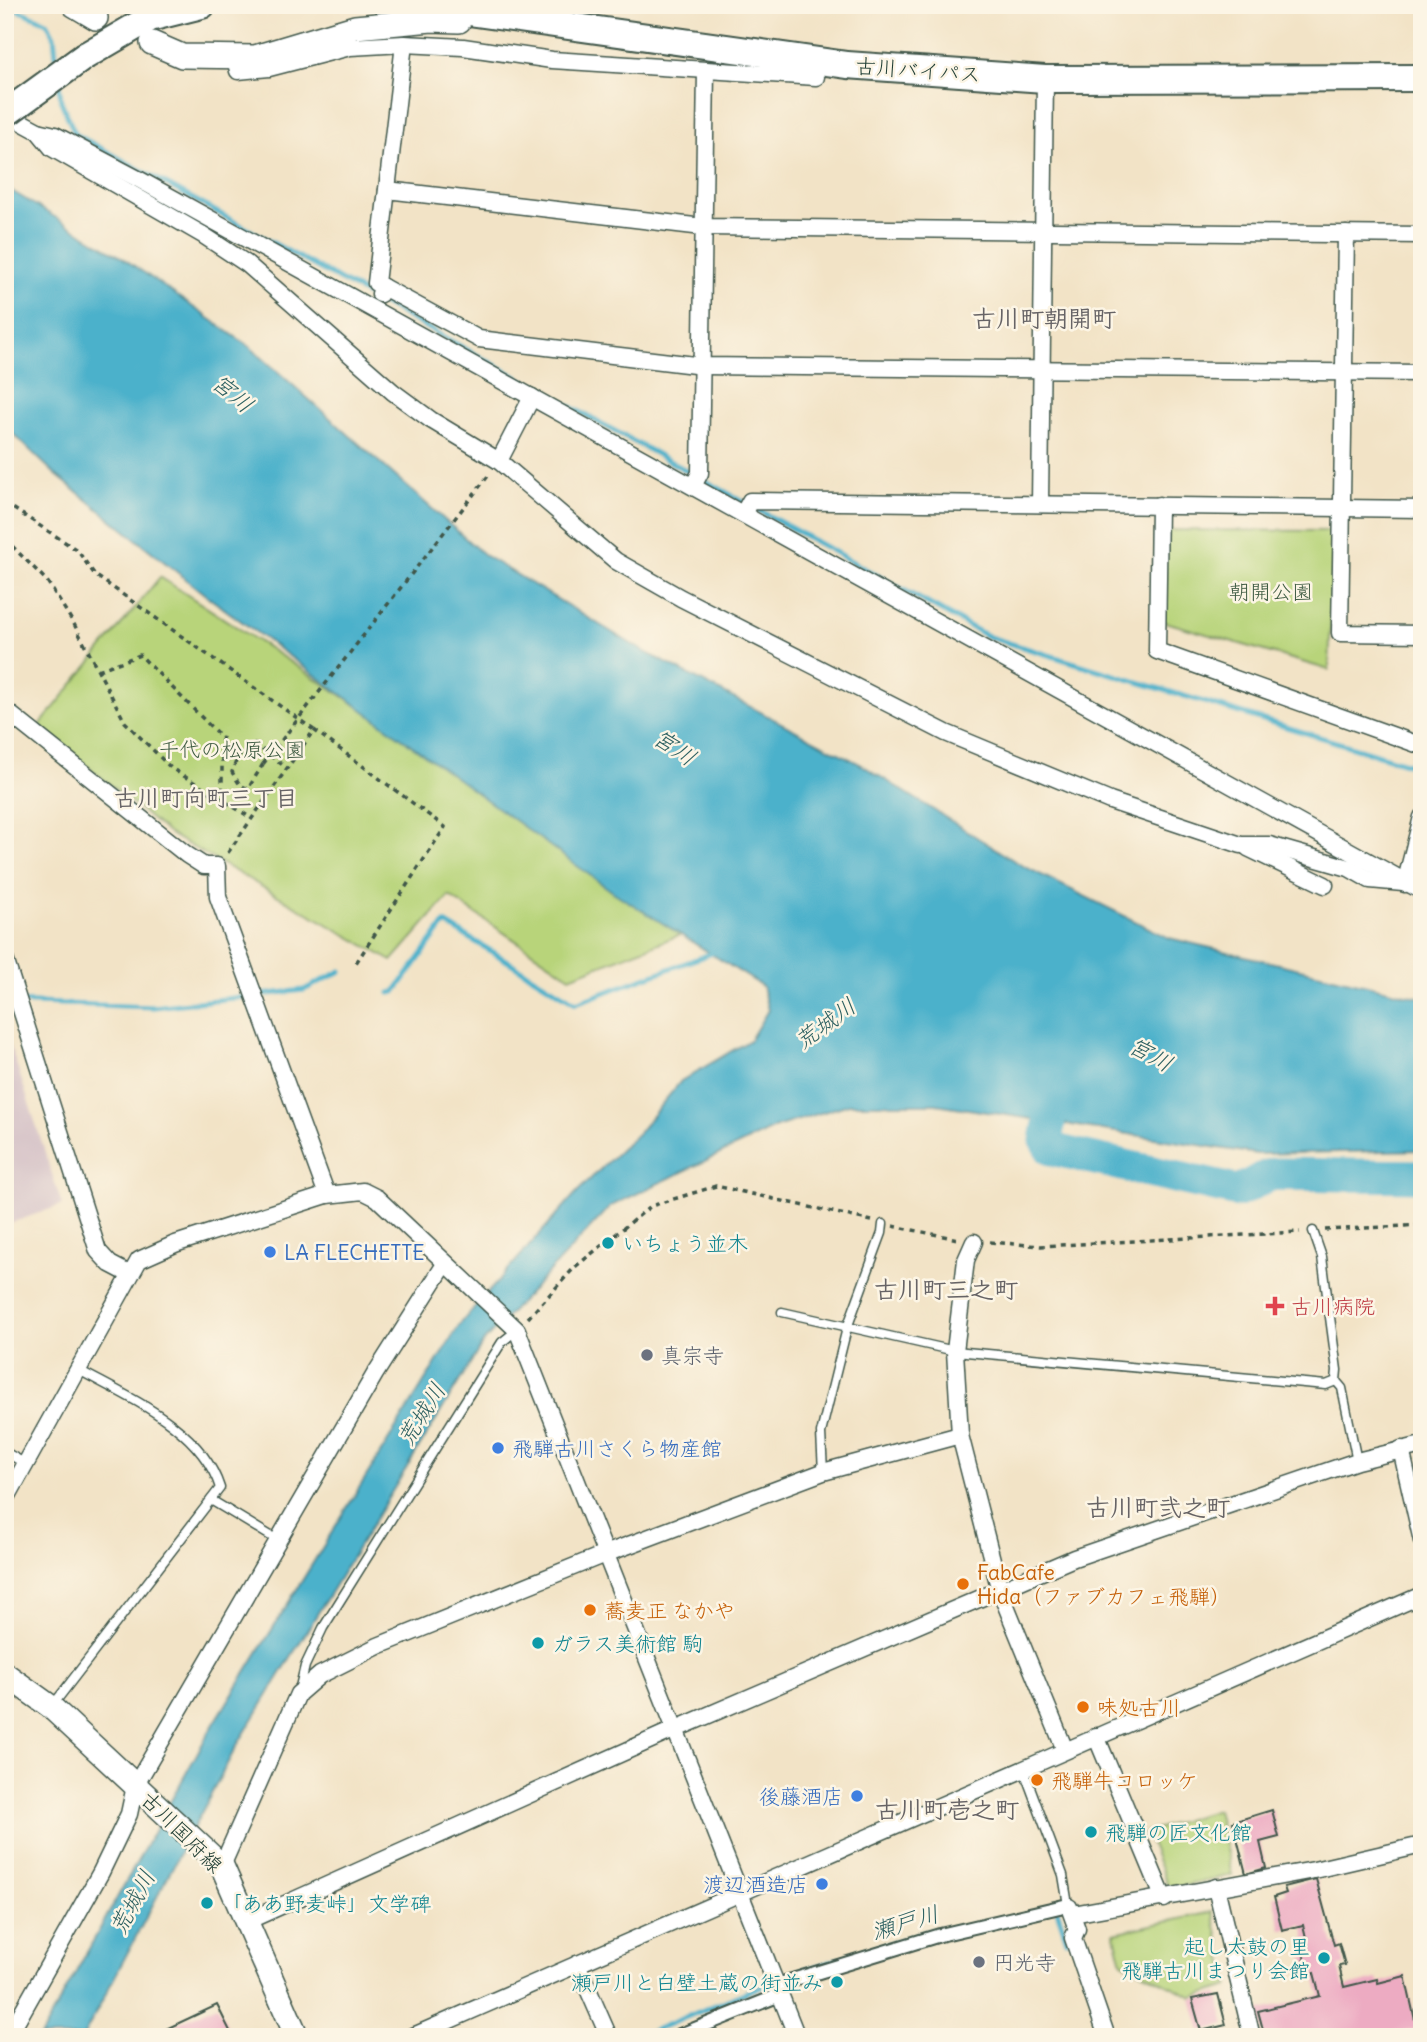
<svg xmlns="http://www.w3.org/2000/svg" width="1427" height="2042" font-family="Delius,'Klee One',sans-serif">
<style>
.industrial{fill:#d2bec5}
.green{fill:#b8d47a;stroke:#6c8857;stroke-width:2}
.water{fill:#4cb1cb;stroke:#367780;stroke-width:2}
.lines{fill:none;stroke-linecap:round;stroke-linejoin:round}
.stream{stroke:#4cb1cb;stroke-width:5}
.river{stroke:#4cb1cb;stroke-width:33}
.building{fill:#edabc2}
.service-casing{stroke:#3f564a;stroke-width:11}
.pedestrian-casing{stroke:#3f564a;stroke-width:16}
.minor-casing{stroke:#3f564a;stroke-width:19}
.secondary-casing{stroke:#3f564a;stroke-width:26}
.trunk-casing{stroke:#3f564a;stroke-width:30}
.path{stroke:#3f564a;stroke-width:3.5;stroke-dasharray:5 5;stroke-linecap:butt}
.service{stroke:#fff;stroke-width:8}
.pedestrian{stroke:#fff;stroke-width:12}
.minor{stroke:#fff;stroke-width:16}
.secondary{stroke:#fff;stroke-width:23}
.trunk{stroke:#fff;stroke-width:26}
.trunk-bridge-casing{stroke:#3f564a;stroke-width:30;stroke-linecap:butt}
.path-bridge{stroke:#3f564a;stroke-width:3.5;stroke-dasharray:5 5;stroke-linecap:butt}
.trunk-bridge{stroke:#fff;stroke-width:26}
.culture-dot{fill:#0f9aa8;stroke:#fcf5e5;stroke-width:2.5}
.shop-dot{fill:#3f7fe0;stroke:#fcf5e5;stroke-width:2.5}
.health-dot{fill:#e0444e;stroke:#fcf5e5;stroke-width:2.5}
.worship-dot{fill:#6b7280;stroke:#fcf5e5;stroke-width:2.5}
.food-dot{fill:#e8710a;stroke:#fcf5e5;stroke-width:2.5}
.labels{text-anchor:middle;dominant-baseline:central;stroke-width:5;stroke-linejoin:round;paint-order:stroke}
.street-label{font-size:21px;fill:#1f3d34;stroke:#fcf5e5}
.park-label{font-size:21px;fill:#3e5b42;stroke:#fcf5e5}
.culture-label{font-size:21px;fill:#0d838f;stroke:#fcf5e5;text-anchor:start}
.shop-label{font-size:21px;fill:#366cbe;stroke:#fcf5e5;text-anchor:start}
.health-label{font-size:21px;fill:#be3a42;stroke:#fcf5e5;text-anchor:start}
.worship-label{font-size:21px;fill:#5b616d;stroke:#fcf5e5;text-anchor:start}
.food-label{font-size:21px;fill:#c56008;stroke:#fcf5e5;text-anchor:start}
.water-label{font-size:23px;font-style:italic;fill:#2c6061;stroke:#fcf5e5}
.neighbourhood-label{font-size:23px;font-weight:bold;fill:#676466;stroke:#fcf5e5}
.quarter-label{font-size:24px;font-weight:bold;fill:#676466;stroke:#fcf5e5}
</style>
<rect width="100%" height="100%" fill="#fcf5e5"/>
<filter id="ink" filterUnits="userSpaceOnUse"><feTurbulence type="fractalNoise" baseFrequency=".0143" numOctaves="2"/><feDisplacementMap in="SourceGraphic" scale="14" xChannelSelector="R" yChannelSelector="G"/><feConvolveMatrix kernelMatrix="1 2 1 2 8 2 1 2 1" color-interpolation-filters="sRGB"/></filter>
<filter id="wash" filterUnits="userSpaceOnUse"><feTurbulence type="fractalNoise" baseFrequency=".00686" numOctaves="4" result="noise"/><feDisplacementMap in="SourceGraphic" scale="28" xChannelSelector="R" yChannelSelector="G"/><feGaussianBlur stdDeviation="1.57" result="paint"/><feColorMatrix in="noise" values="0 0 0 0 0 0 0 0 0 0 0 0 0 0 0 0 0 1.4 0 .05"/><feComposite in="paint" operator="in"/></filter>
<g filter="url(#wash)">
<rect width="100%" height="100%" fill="#f2e3c6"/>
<path class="industrial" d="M5,1029L62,1205L5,1225Z"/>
<g class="green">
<path d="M1164,530L1334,531L1329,670L1162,621Z"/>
<path d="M160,577L698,928L570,977L449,896L392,961L168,833L39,726Z"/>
<path d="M1217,1810L1232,1875L1169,1889L1146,1832Z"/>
<path d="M1213,1912L1229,1986L1193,1997L1122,1962L1114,1933Z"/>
</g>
<path class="water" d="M5,187L123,258L250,347L484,555L643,651L862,765L1021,865L1169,938L1422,998V1150L1257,1154L936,1104H849L776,1127L611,1206L484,1341L236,1747L83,2037H40L209,1732L460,1324L578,1191L638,1133L681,1081L750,1040L768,1010L762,986L613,892L208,597L55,474L5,426Z"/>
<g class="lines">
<g class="stream">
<path d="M5,5L47,22L54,36L57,66"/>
<path d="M59,83L61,101L75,134L989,637L1422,768"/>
<path d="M390,993L395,992L445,923L576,1003L715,952"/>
<path d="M5,1002L154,1007L304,990L341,971"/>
<path d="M1057,1910L1067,1940"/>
<path d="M780,1978L931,1931"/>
<path d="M638,2037L771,1982"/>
</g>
<path class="river" d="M1056,1079L1046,1141L1051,1149L1237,1191C1252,1186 1260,1177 1275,1174L1422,1176"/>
</g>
<g id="blocks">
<g class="building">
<path d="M1272,1810L1279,1837L1260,1842L1266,1868L1246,1874L1233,1822Z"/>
<path d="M1316,1879L1334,1945L1339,1943L1345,1965L1339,1966L1344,1987L1377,1979L1378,1983L1405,1976L1417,2029L1383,2037H1265L1258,2011L1320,1996L1314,1973L1308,1974L1303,1952L1309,1950L1303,1925L1282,1930L1274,1897L1286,1893L1284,1887Z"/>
<path d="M1218,1994L1226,2025L1201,2031L1192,1999Z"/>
<path d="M217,2005L233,2037H149Z"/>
</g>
</g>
</g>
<g filter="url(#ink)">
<use href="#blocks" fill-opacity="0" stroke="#3f564a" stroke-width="2"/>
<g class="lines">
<defs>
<g id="service">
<path d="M1313,1231L1322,1257L1337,1370L1336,1381L1342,1388L1357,1461"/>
<path d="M782,1312L955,1351L1326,1385L1336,1381"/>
<path d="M5,1452L26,1464"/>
<path d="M823,1472L821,1433L847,1328L882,1233L883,1224"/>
<path d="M211,1500L279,1541"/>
<path d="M299,1691L305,1666L323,1628L502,1342L517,1330"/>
<path d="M53,1705L220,1488C201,1427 129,1398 77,1369"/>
<path d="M1023,1768L1063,1875L1068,1905"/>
</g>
<path id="pedestrian" d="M675,2037L780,1995L786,1982L940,1935L1068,1905"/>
<g id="minor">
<path d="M235,58L238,71L269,68L350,47L404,44L463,47L552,60L816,77"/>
<path d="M5,113L38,131L55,135L140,180L1422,891"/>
<path d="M38,131L52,148L203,235L247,264L393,392L431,420L499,461L616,561L681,598L946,733L1110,801L1241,845H1269L1349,868L1370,880L1403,883"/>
<path d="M387,190L703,227L1422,235"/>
<path d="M1346,234L1340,633L1422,634"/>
<path d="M383,287L479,339L703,366L1422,373"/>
<path d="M380,294L383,287L376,283L404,44"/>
<path d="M499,461L532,397"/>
<path d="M693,486L700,473L706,70"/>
<path d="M1040,504L1045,79"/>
<path d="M1159,505L1157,651L1422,746"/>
<path d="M743,514L750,501L1422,509"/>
<path d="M5,710L187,855L204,866H217L218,897L327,1195L363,1191L377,1198L517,1330L797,2037"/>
<path d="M1248,848L1325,885"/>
<path d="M1405,884L1422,817"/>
<path d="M5,959L98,1251L110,1264L129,1274"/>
<path d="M974,1242L966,1260L955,1351L960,1435L1000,1591L1065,1750"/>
<path d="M1401,1449L1422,1541"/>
<path d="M5,1501L139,1260L175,1244L327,1195"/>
<path d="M1096,1736L1164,1899"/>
<path d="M222,1866L298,1694L320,1675L378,1646L605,1554L823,1472L960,1435"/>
<path d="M1216,1887L1252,2037"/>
<path d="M1069,1907L1077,1929L1073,1938L1107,2037"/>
<path d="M1073,1914L1314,1870L1422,1845"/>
<path d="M245,1922L662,1735L1074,1558L1357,1461L1422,1445"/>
<path d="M577,1964L609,2037"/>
<path d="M8,2037L101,1872L129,1814L135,1786L375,1374L445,1264"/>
<path d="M411,2037L1422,1595"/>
</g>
<g id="secondary">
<path d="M74,5L96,18"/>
<path d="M152,43L182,56L255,57L355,27L432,20L459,21"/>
<path d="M5,1674L51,1707L222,1866L297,2037"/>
</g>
<g id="trunk">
<path d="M419,5L847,65L1045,79L1422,78"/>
<path d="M85,56L150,18L202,5"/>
</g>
</defs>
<use href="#service" class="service-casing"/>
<use href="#pedestrian" class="pedestrian-casing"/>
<use href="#minor" class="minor-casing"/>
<use href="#secondary" class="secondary-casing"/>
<use href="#trunk" class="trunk-casing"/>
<g class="path">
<path d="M5,503L77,550L95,575L314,730L227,854"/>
<path d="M5,539L47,581L74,624L125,722L171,768L253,819"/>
<path d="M98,670L140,655L222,738V799"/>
<path d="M314,730L445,827L354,966"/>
<path d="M263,764L248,789L240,785L232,772L238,756L255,744L288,769"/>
<path d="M893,1226L958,1239"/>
<path d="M1325,1230L1422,1225"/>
<path d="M990,1242L1041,1246L1300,1232"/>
<path d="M528,1318L575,1267L651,1206L716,1186L872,1221"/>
</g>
<use href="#service" class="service"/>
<use href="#pedestrian" class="pedestrian"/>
<use href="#minor" class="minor"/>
<use href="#secondary" class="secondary"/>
<use href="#trunk" class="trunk"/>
<defs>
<path id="trunk-bridge" d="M5,114L85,56"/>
</defs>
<use href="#trunk-bridge" class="trunk-bridge-casing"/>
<path class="path-bridge" d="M263,764L488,476"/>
<use href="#trunk-bridge" class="trunk-bridge"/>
</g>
</g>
<g class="culture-dot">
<circle cx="608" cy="1243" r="7"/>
<circle cx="538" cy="1643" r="7"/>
<circle cx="1091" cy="1832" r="7"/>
<circle cx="207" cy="1903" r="7"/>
<circle cx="1324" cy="1958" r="7"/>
<circle cx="837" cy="1982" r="7"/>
</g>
<g class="shop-dot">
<circle cx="270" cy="1252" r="7"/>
<circle cx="498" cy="1448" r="7"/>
<circle cx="857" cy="1796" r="7"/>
<circle cx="822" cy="1884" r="7"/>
</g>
<path class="health-dot" d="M1271.5 1295.5h7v7h7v7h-7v7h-7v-7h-7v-7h7z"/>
<g class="worship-dot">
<circle cx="647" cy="1355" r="7"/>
<circle cx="979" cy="1962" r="7"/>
</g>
<g class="food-dot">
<circle cx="963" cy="1584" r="7"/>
<circle cx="590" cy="1610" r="7"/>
<circle cx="1083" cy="1707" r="7"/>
<circle cx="1037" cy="1780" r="7"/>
</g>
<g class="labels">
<g class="street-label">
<text transform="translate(918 70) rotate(4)">古川バイパス</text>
<text transform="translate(182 1832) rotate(45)">古川国府線</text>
</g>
<g class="park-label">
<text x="1271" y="591">朝開公園</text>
<text x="232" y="749">千代の松原公園</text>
</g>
<g class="culture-label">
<text x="622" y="1243">いちょう並木</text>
<text x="552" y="1643">ガラス美術館 駒</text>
<text x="1105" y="1832">飛騨の匠文化館</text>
<text x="221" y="1903">「ああ野麦峠」文学碑</text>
<text x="1310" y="1946" text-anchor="end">起し太鼓の里<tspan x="1310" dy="24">飛騨古川まつり会館</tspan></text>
<text x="823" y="1982" text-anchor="end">瀬戸川と白壁土蔵の街並み</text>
</g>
<g class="shop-label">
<text x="284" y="1252">LA FLECHETTE</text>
<text x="512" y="1448">飛騨古川さくら物産館</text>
<text x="843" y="1796" text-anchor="end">後藤酒店</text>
<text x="808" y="1884" text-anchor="end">渡辺酒造店</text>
</g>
<g class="health-label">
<text x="1291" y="1306">古川病院</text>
</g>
<g class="worship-label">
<text x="661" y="1355">真宗寺</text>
<text x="993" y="1962">円光寺</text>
</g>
<g class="food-label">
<text x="977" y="1572">FabCafe<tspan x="977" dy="24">Hida（ファブカフェ飛騨）</tspan></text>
<text x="604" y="1610">蕎麦正 なかや</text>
<text x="1097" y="1707">味処古川</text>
<text x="1051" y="1780">飛騨牛コロッケ</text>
</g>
<g class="water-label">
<text transform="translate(233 393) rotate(40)">宮川</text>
<text transform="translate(675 747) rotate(34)">宮川</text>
<text transform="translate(825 1023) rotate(-36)">荒城川</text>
<text transform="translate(1151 1054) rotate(29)">宮川</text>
<text transform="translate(421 1414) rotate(-58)">荒城川</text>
<text transform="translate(132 1902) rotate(-62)">荒城川</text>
<text transform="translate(905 1922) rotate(-16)">瀬戸川</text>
</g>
<g class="neighbourhood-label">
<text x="206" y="797">古川町向町三丁目</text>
</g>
<g class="quarter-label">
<text x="1044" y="318">古川町朝開町</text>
<text x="946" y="1289">古川町三之町</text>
<text x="1158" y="1507">古川町弐之町</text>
<text x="947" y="1809">古川町壱之町</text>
</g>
</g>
<rect width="1427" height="2042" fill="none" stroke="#fcf5e5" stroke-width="28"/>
</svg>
